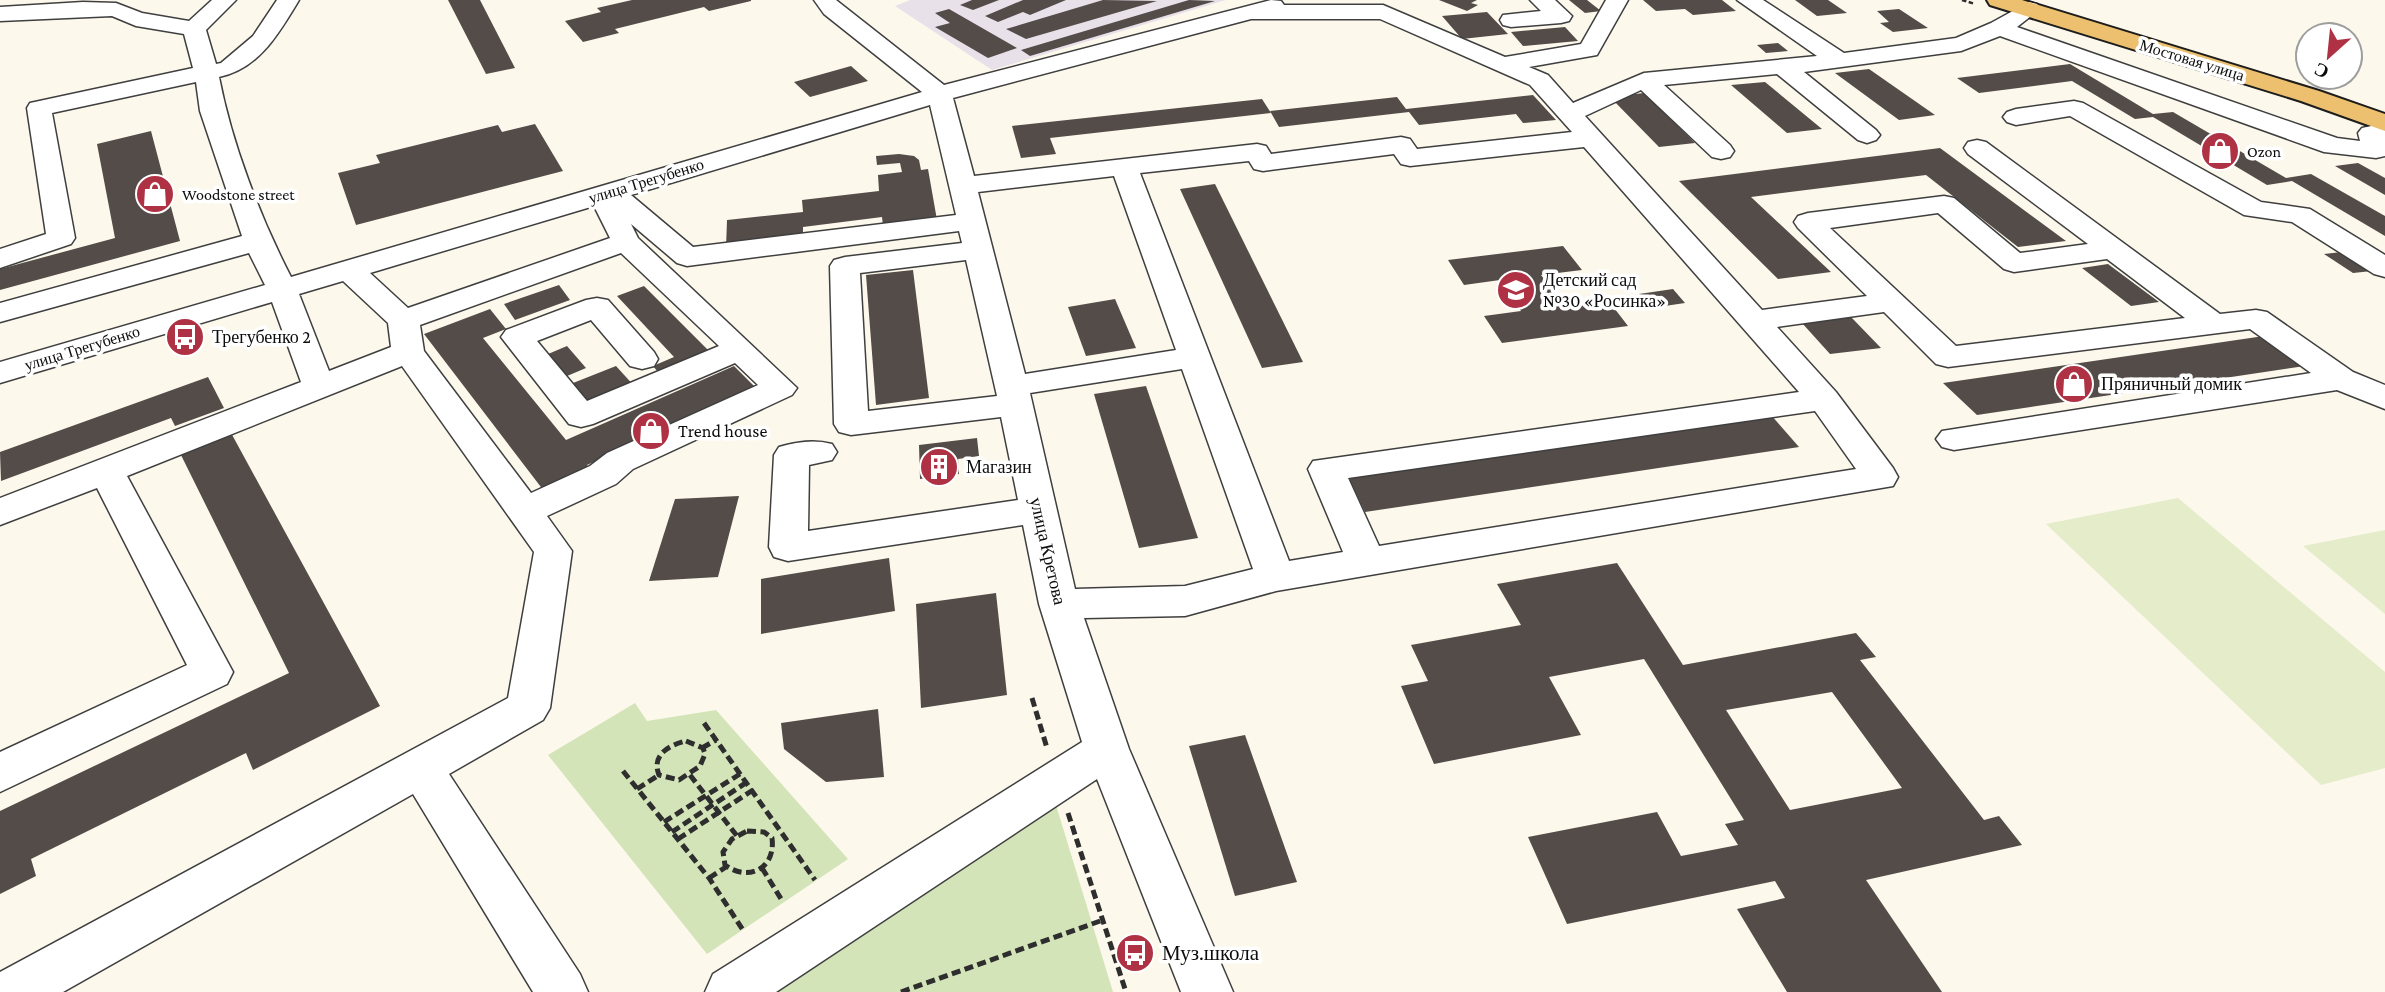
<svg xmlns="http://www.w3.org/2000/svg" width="2385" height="992" font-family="'Crimson Pro',serif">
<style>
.industrial{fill:#e8e1ea}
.green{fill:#d4e4b9}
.pitch{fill:#e4ecca}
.building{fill:#534c49;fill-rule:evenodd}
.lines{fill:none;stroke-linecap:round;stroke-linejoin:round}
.minor-casing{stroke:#3f3f3f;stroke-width:3}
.major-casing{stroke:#1d1d1d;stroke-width:4}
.path-far1{stroke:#2e2e2e;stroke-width:2.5;stroke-dasharray:4.5 2.5;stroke-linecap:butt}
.path{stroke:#2e2e2e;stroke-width:5;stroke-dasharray:9 4.5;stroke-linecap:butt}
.minor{fill:#fff;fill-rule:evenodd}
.major{fill:#ecc06e;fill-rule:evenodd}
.labels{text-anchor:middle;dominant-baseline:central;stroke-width:7;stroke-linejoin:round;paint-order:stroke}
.far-street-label{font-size:16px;fill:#0c0c0c;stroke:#fff}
.far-poi-label{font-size:16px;fill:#0c0c0c;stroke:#fff;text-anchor:start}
.poi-label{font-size:18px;fill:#0c0c0c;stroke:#fff;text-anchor:start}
.street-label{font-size:18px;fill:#0c0c0c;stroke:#fff}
.near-poi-label{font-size:21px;fill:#0c0c0c;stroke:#fff;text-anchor:start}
</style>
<rect width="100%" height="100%" fill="#fdf8ec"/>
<path class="industrial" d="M910,0H1226L992,70L895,6Z"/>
<g class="green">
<path d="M635,703L647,721L716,710L848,859L707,954L548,755Z"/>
<path d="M1056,805L1113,992H766Z"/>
</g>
<g class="pitch">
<path d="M2178,498L2385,672V768L2321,785L2046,524Z"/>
<path d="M2385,530V614L2303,546Z"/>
</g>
<g class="building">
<path d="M448,0H480L515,68L486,74Z"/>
<path d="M632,0H751V1L709,11L704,7L615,29L619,33L583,42L565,21L601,12L597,8Z"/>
<path d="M972,0H999L973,10L960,5Z"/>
<path d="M1023,0H1066L1030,15L1023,12L998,22L985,16Z"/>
<path d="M1103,0L1157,1L1026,39L1006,29Z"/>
<path d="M1189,0L1215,1L1030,56L1021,50Z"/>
<path d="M1439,0H1477L1471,3L1478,5L1467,11Z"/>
<path d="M1569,0H1587L1601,11L1585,13Z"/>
<path d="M1643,0H1722L1736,11L1693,15L1685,9L1656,11Z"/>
<path d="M1795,0H1828L1847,13L1817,16Z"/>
<path d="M949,9L1017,48L988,58L935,27L950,23L935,13Z"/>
<path d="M1899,9L1928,28L1893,32L1880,23L1889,22L1877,11Z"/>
<path d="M1487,12L1508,34L1462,39L1442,16Z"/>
<path d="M1565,27L1578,41L1523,46L1511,32Z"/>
<path d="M1778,43L1788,51L1766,53L1757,45Z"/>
<path d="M2070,64L2153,114L2173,112L2286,178L2311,174L2385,216V236L2292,181L2267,185L2153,117L2135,119L2072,81L1979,93L1957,78Z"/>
<path d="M851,66L868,81L810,97L794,82Z"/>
<path d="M1869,69L1935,115L1899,120L1835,73Z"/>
<path d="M1765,82L1822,129L1787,133L1731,85Z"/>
<path d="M1644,93L1695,143L1659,147L1610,97Z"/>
<path d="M1533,95L1556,120L1523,123L1516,114L1419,125L1409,112L1279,127L1270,111L1397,97L1406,109Z"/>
<path d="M1262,99L1271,113L1050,138L1056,154L1021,158L1012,126Z"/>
<path d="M535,124L563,171L356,225L338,173L380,163L376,155L498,125L502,132Z"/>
<path d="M151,131L180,241L0,290V269L115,238L97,144Z"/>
<path d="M1940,148L2066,241L2018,247L1926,175L1751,197L1831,272L1778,279L1679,181Z"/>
<path d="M899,154L914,156L919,160L921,170L928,169L937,220L883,226L882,217L803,227V239L726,248L727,220L803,212L802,200L879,191L878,175L902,172L900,163L877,165L876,156Z"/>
<path d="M2358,163L2385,178V195L2335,166Z"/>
<path d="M1215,184L1303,362L1262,368L1180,189Z"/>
<path d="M1563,246L1582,270L1541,275L1564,305L1608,300L1628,326L1502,343L1484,316L1521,311L1500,280L1464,285L1448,260Z"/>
<path d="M2342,252L2372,271L2353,273L2324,254Z"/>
<path d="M2108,264L2159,302L2131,306L2082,268Z"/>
<path d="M913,270L929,398L876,405L866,275Z"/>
<path d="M559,285L570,300L515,320L504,304Z"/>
<path d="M644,286L714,356L663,378L653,366L674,357L617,296Z"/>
<path d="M1673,289L1685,303L1651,308L1639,294Z"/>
<path d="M1115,299L1136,348L1086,356L1068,307Z"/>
<path d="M490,309L506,329L483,338L566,440L734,366L757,389L587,465L593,474L547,495L424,334Z"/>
<path d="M1851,317L1881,348L1830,354L1802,323Z"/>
<path d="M2264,336L2305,366L1977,415L1943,383Z"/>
<path d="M567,346L586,368L560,379L541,357Z"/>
<path d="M616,366L636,388L588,409L568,385Z"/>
<path d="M208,377L224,408L175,426L171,418L1,481L0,452Z"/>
<path d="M1146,386L1198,538L1139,548L1094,394Z"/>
<path d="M1771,415L1799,447L1365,512L1348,476Z"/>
<path d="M230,431L380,706L253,770L246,753L31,859L36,876L0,894V811L289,673L179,451Z"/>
<path d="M977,438L979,456L958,459L959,474L920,479L919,445Z"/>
<path d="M739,496L718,577L649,581L675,499Z"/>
<path d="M889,558L895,611L761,634V579Z"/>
<path d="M1617,563L1683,665L1856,633L1876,657L1860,660L1984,820L1999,816L2022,845L1866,880L1942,992H1787L1737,909L1785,898L1775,881L1567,924L1528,837L1657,812L1681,856L1738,845L1725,824L1744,820L1644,659L1549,677L1581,735L1434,764L1401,686L1428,681L1411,645L1521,625L1497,584ZM1832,692L1902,788L1790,810L1726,710Z"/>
<path d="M996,593L1007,695L921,708L916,604Z"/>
<path d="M878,709L884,777L826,782L784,749L781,723Z"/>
<path d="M1245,735L1297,882L1235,896L1189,746Z"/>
</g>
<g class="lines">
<defs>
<g id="minor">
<path d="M212,0H236L206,30L216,64L221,63L253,36L277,0H299C279,33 259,69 219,77C232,144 260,217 291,277L922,92L824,14L814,0H836L944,85L1271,0L1281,1L1284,5H1383L1505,57L1581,44L1606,0H1628L1597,55L1529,67L1548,75L1573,103L1644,73L1817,56L1737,0H1763L1844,53L1956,38L1991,23L2029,2L2037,4L2040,9L2017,27L2337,138L2360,141L2358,133L2362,128L2385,123V156L2376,158L2324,152L2000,36L1961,51L1804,72L1876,130L1880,135L1876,140L1867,143L1858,140L1777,74L1664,85L1730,145L1734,151L1730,157L1721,159L1712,157L1641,90L1585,116L1762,310L1867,296L1798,228L1794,222L1798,216L1808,213L1944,196L1954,198L2020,253L2088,244L1968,154L1964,148L1968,142L1977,140L1986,142L2220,314L2256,310L2267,312L2353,372L2385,385V409L2337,390L1954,450L1942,447L1936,439L1942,431L2311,373L2250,329L1948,367L1936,364L1884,312L1777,327L1836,392L1893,468L1898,477L1893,486L1276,591L1185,616L1084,618L1129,749L1233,992H1181L1097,779L776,992H705L713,974L1082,742L1039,604L1023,525L788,561L774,557L769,547L774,455L779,447C797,442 814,439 832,444L837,452L832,460L809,465L808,531L1018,500L1001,417L851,435L839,432L834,424L830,266L834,260L845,257L962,243L959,231L687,266L677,263L631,224L638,238L797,388L792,395L633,469L616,484L547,516L572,551L550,708L543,720L449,774L580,974L588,992H533L413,794L63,992H0V972L508,698L534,552L402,366L127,476L233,672L227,684L0,792V752L187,665L97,488L0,525V498L301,382L272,302L0,383V362L265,285L249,253L0,322V303L242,236L200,111L196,82L52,113L75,238L71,244L0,268V249L46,234L27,108L30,103L193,68L184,34L136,26L112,16L0,21V7L83,2L116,3L142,13L189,21ZM1251,19H1380L1530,85L1572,132L1417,149L1410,139L1401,137L1271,154L1266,146L1257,144L974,176L953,98ZM930,105L956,215L693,247L631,195ZM1584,147L1799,392L1313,461L1308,469L1343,552L1289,561L1140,173L1249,161L1254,169L1263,171L1394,154L1401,164L1410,166ZM1114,176L1176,350L1025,374L978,192ZM594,206L610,238L408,308L370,273ZM1938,213L2004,269L2014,272L2107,259L2185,318L1956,346L1830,228ZM621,253L719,346L587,401L537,341L591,320L630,366L642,369L654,366L658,359L654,352L608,300L597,298L586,300L506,330L501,337L569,424L581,427L593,424L735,363L758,385L607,453L590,466L531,493L424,351L420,325ZM966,260L997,396L868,411L860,273ZM343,281L388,323L391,347L329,371L299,294ZM1182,369L1253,569L1185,586L1075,589L1030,393ZM1815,411L1856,469L1379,546L1348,478Z"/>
<path d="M1530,0H1555L1572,16L1569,21L1561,23L1511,27L1503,25L1500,20L1503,15L1541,11Z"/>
<path d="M2074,101L2083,103L2261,202L2310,209L2385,255V277L2374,274L2292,222L2244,215L2070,116L2016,125L2007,122L2003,117L2007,112L2016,109Z"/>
</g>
<path id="major" d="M1987,0H2022L2319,91L2385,114V131L2301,101L1990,5Z"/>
</defs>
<use href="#minor" class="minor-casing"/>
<use href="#major" class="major-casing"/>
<path class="path-far1" d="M1962,0L1975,4"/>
<g class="path">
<path d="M1032,698L1047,748"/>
<path d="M704,723L815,880"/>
<path d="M686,741L703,748L705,754L700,766L679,780L659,775C651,755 669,745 686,741Z"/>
<path d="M702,748L716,740"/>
<path d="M623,771L709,878L743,930"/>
<path d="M690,775L737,836"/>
<path d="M637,789L659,775"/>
<path d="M1068,813L1126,992"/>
<path d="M664,822L740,774"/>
<path d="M747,831L764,832L772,838C776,869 748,882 725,865L723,852L732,839Z"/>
<path d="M672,832L747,782"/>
<path d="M678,839L753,790"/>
<path d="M762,868L783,902"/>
<path d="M709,878L726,867"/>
<path d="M901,992L1103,920"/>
</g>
<use href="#minor" class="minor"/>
<use href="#major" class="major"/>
</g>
<defs>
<symbol id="shop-disc" viewBox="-11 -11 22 22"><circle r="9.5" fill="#af3144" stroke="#fff"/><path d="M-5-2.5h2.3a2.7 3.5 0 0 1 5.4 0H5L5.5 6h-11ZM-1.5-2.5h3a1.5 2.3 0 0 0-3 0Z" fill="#fff"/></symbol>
<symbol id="school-disc" viewBox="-11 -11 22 22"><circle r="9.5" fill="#af3144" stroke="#fff"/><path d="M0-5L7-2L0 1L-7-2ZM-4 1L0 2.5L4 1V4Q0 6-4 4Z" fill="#fff"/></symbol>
<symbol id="bus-disc" viewBox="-11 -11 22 22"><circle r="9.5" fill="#af3144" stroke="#fff"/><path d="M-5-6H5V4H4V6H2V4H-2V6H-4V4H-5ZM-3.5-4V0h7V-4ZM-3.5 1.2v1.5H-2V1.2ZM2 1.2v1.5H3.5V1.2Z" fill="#fff"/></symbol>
<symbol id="building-disc" viewBox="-11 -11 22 22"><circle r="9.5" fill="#af3144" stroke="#fff"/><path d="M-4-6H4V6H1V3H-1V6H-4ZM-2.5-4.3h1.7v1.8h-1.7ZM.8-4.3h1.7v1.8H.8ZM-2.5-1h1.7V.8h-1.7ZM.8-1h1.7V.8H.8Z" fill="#fff"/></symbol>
</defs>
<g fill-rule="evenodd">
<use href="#shop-disc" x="2198" y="129" width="44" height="44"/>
<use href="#shop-disc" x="133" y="172" width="44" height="44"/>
<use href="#school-disc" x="1494" y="268" width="44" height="44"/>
<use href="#bus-disc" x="163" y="315" width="44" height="44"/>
<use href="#shop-disc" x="2052" y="362" width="44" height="44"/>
<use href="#shop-disc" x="629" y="409" width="44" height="44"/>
<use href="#building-disc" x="917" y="445" width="44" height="44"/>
<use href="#bus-disc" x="1113" y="931" width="44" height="44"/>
</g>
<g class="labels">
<g class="far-street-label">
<text transform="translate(2192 60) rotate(17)">Мостовая улица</text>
<text transform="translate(646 181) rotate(-17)">улица Трегубенко</text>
<text transform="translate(82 348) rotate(-17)">улица Трегубенко</text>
</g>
<g class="far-poi-label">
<text x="2247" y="151">Ozon</text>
<text x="182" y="194">Woodstone street</text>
</g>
<g class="poi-label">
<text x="1543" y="280">Детский сад<tspan x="1543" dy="21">№30 «Росинка»</tspan></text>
<text x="212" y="337">Трегубенко 2</text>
<text x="2101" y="384">Пряничный домик</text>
<text x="678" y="431">Trend house</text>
<text x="966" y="467">Магазин</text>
</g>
<g class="street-label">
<text transform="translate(1048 551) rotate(77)">улица Кретова</text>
</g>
<g class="near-poi-label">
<text x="1162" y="953">Муз.школа</text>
</g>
</g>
<g transform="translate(2329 56) rotate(207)"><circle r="33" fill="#ffffff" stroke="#9e9e9e" stroke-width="2"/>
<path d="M0-5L12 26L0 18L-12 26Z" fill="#af3144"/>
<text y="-10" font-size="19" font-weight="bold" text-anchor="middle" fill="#0c0c0c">С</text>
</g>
</svg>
